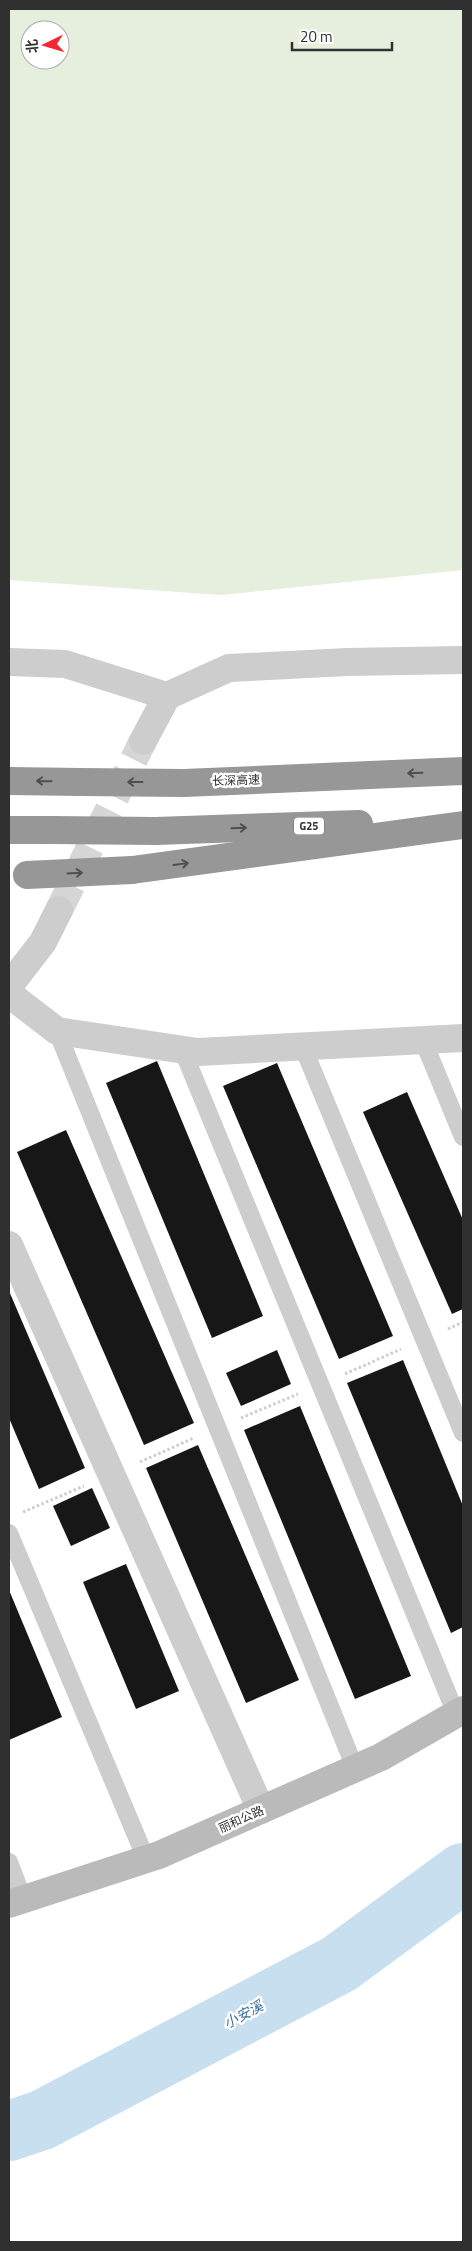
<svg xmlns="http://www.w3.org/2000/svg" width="472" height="2251" font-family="'Titillium Web','Noto Sans SC',sans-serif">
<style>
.green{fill:#e6eedd;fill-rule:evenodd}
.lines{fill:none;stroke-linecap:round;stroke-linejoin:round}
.river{stroke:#c8dfef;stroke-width:60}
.building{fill:#171717}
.minor-tunnel{stroke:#d6d6d6;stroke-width:28;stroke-dasharray:28 14;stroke-linecap:butt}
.path{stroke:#cdcdcd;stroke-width:3;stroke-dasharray:2.5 2.5;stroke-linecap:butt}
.service{stroke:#cdcdcd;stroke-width:18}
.minor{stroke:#cdcdcd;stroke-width:28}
.tertiary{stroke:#cdcdcd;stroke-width:28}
.secondary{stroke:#bababa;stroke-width:28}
.motorway{stroke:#979797;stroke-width:28}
.motorway-bridge{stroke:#979797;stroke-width:28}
.oneway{stroke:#4f4f4f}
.labels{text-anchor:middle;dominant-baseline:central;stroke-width:5;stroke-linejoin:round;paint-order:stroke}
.shield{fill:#fff;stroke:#6e6e6e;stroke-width:1}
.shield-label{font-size:11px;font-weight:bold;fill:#303030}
.street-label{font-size:12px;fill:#303030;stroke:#fff}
.water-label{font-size:14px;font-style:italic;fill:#37729a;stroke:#fff}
</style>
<rect width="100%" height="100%" fill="#fff"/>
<path class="green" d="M9,9H463V570L221,595L9,580ZM30,30H60V60H30Z"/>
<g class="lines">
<path class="river" d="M9,2131L42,2120L339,1964L463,1873"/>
</g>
<g class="building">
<path d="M157,1061L263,1316L212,1338L106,1083Z"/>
<path d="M277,1063L393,1336L339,1359L223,1086Z"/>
<path d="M407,1092L463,1220V1309L452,1314L363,1112Z"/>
<path d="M66,1130L194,1423L144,1445L17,1152Z"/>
<path d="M9,1291L85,1468L39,1489L9,1418Z"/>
<path d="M277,1350L291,1384L241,1406L226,1373Z"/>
<path d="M403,1360L463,1506V1627L451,1633L347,1383Z"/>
<path d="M300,1406L411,1676L355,1699L244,1430Z"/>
<path d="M198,1445L299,1680L246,1703L146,1468Z"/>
<path d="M92,1488L110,1528L71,1546L53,1506Z"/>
<path d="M126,1564L179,1691L136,1709L83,1582Z"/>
<path d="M9,1590L62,1717L9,1740Z"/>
</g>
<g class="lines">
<path class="minor-tunnel" d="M59,910L143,741"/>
<g class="path">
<path d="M448,1329L463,1322"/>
<path d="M345,1374L401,1349"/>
<path d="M241,1418L298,1394"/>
<path d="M140,1462L194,1438"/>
<path d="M23,1512L84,1486"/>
</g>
<g class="service">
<path d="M57,1031L355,1768"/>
<path d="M423,1040L463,1137"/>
<path d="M303,1047L463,1433"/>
<path d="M183,1051L456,1714"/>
<path d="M9,1533L146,1859"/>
<path d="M9,1862L23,1899"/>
</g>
<g class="minor">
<path d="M143,741L167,696L229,668L347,662L463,660"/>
<path d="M9,986L43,942L59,910"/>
<path d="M9,994L57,1031L198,1052L463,1038"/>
<path d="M9,1245L261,1810"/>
</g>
<path class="tertiary" d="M9,662L65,664L167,696"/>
<path class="secondary" d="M9,1904L159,1855L381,1757L463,1710"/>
<g class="motorway">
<path d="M9,781L80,782"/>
<path d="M184,783L463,771"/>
<path d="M9,830H52"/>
<path d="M156,831L359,824"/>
<path d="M132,870L463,825"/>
</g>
<g class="motorway-bridge">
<path d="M80,782L184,783"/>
<path d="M52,830L156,831"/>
<path d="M27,875L132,870"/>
</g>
</g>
<defs><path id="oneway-shaft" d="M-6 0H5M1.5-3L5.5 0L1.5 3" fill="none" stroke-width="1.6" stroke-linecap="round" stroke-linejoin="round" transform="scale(1.25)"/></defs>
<g class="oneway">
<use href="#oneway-shaft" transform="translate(415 773) rotate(178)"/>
<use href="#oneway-shaft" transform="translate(44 781) rotate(-179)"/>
<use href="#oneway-shaft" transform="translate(135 782) rotate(-180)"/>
<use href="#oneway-shaft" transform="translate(239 828) rotate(-2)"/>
<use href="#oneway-shaft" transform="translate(181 864) rotate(-8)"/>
<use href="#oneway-shaft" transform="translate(75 873) rotate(-3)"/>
</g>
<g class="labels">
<rect class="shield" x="294" y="817.5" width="30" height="17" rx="4"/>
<g class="shield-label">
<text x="309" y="826">G25</text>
</g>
<g class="street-label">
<text transform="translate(236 780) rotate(-2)">长深高速</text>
<text transform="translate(241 1819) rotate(-24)">丽和公路</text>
</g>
<g class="water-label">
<text transform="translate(243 2014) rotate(-28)">小安溪</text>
</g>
</g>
<rect width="472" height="2251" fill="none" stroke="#303030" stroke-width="20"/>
<g transform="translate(45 45) rotate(265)"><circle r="24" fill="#ffffff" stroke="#acacac"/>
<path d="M0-4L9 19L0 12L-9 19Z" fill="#f42632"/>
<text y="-8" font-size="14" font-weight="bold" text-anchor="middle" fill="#303030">北</text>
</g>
<path d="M292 42v8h100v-8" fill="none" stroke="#303030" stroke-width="2.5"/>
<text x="300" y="42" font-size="15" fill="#303030" stroke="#ffffff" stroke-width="4" paint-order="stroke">20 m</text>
</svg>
